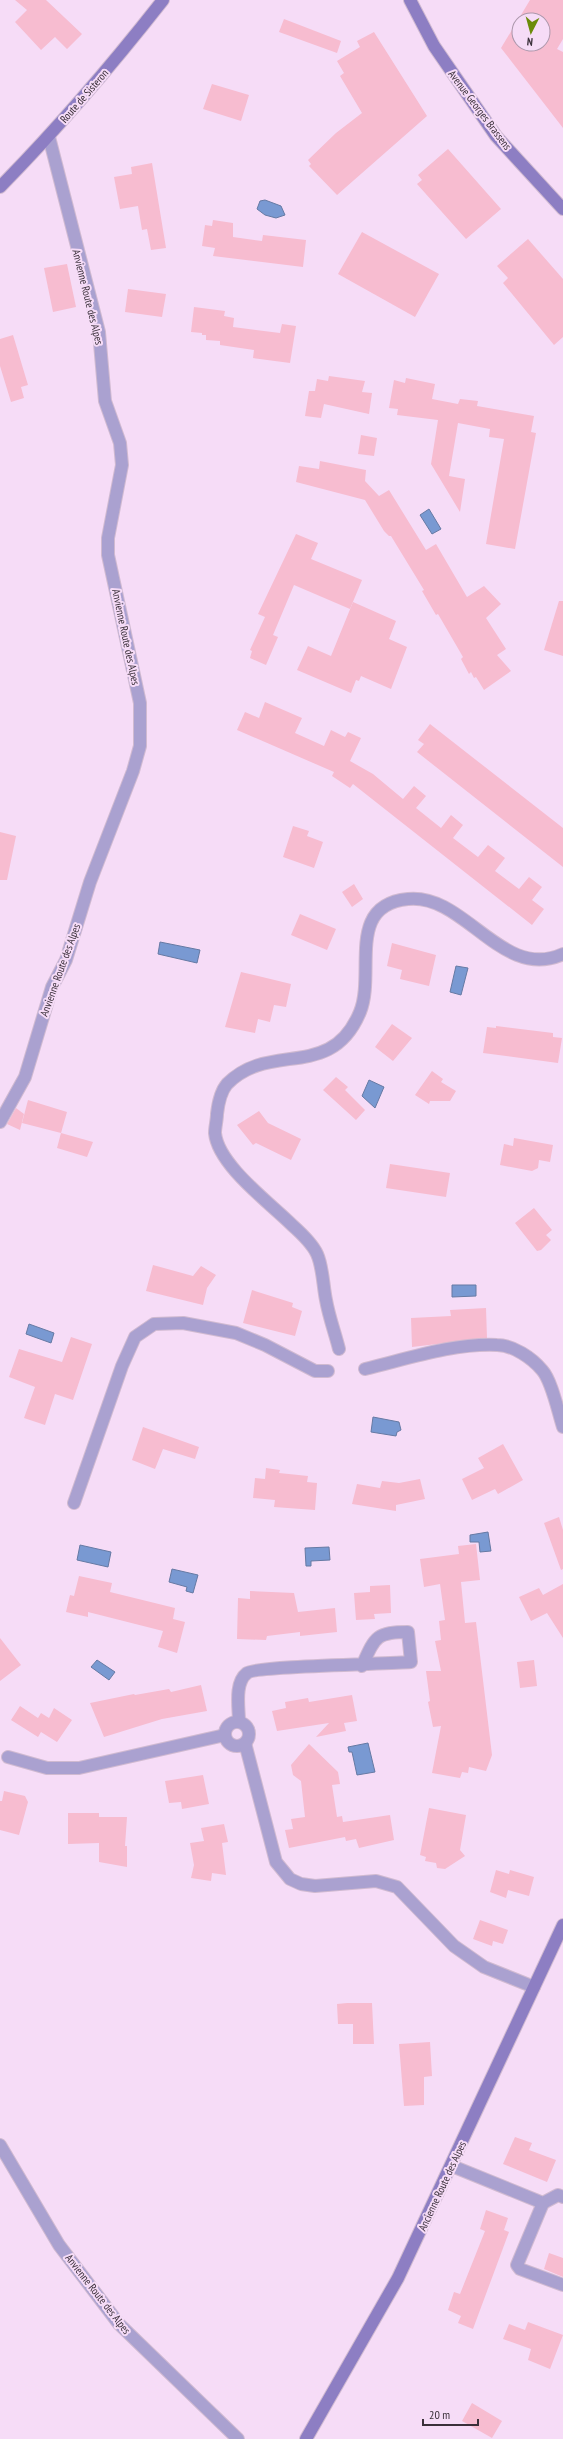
<svg xmlns="http://www.w3.org/2000/svg" width="563" height="2439" font-family="'PT Sans Narrow',sans-serif">
<style>
.water{fill:#7999d2;stroke:#667aa4}
.building{fill:#f7bcd0;fill-rule:evenodd}
.lines{fill:none;stroke-linecap:round;stroke-linejoin:round}
.street-casing{stroke:#d0bad1;stroke-width:14}
.secondary-casing{stroke:#d0bad1;stroke-width:14}
.street{stroke:#aaa1d0;stroke-width:12}
.secondary{stroke:#8d7ec3;stroke-width:12}
.labels{text-anchor:middle;dominant-baseline:central;stroke-width:4;stroke-linejoin:round;paint-order:stroke}
.street-label{font-size:11px;fill:#3a303a;stroke:#f6dcf7}
</style>
<rect width="100%" height="100%" fill="#f6dcf7"/>
<g class="water">
<path d="M265,200L281,206L285,215L276,218L265,215L257,209L260,201Z"/>
<path d="M429,509L441,529L432,534L420,515Z"/>
<path d="M160,942L200,950L197,963L158,954Z"/>
<path d="M456,966L468,968L461,995L450,992Z"/>
<path d="M369,1080L384,1087L375,1108L362,1096Z"/>
<path d="M452,1285H476V1296L452,1297Z"/>
<path d="M29,1324L54,1333L51,1343L26,1334Z"/>
<path d="M373,1417L399,1422L401,1430L397,1432L396,1436L371,1432Z"/>
<path d="M488,1532L491,1551L480,1552L479,1542H470V1535Z"/>
<path d="M80,1545L111,1552L108,1567L77,1560Z"/>
<path d="M329,1547L330,1560L311,1561V1566H306L305,1548Z"/>
<path d="M172,1569L198,1575L193,1593L186,1591L187,1587L169,1582Z"/>
<path d="M97,1660L115,1672L109,1680L91,1667Z"/>
<path d="M368,1743L375,1772L357,1775L352,1752H349L348,1747Z"/>
</g>
<g class="building">
<path d="M15,0H46L82,34L67,49L55,37L41,50L15,22L27,10Z"/>
<path d="M530,0H563V39L557,49L563,52V128L501,48ZM519,20H543V44H519Z"/>
<path d="M284,19L341,41L337,53L279,32Z"/>
<path d="M374,32L427,116L337,195L309,166L311,164L308,160L336,133L362,113L340,76L344,73L337,61L360,47L357,41Z"/>
<path d="M212,84L249,95L241,121L203,109Z"/>
<path d="M448,149L501,209L466,239L417,184L422,180L418,175Z"/>
<path d="M152,163L166,248L151,250L147,229L142,230L138,206L120,209L114,177L132,174L131,167Z"/>
<path d="M213,220L233,223V237L262,241L263,235L306,240L303,267L213,256L215,248L202,246L205,225L212,226Z"/>
<path d="M362,232L439,274L415,317L338,274Z"/>
<path d="M528,239L563,279V337L554,345L503,283L508,278L497,266Z"/>
<path d="M67,264L76,307L53,312L44,268Z"/>
<path d="M128,289L166,294L162,317L125,312Z"/>
<path d="M194,307L225,311L224,316L234,318L233,327L280,333L282,324L296,326L290,363L253,358L254,350L220,345V341L206,340V335H202V333L191,332Z"/>
<path d="M13,335L28,385L21,387L24,398L11,402L0,366V339Z"/>
<path d="M329,376L365,381L362,392L372,393L369,414L324,404L321,418L305,416L309,391H315L317,379L328,381Z"/>
<path d="M406,378L435,384L432,399L458,404L460,399L478,401L477,406L534,416L531,432L536,433L515,549L486,544L504,439L489,437L490,429L458,423L449,476L465,479L460,512L431,464L438,420L397,415L398,409L389,408L394,380L405,383Z"/>
<path d="M361,435L377,438L374,456L358,454Z"/>
<path d="M320,461L366,470L365,481L379,496L389,490L426,550L436,544L467,597L484,586L501,604L486,618L506,649L497,655L511,671L484,690L476,677L474,678L471,672L469,674L461,659L463,657L438,614L436,615L422,591L424,590L391,536H389L384,531L365,500L296,482L299,466L319,469Z"/>
<path d="M296,534L318,543L311,559L362,580L350,609L294,585L273,635L278,637L266,665L250,658L252,651L250,650L265,617L258,614Z"/>
<path d="M559,601H563V656L544,650Z"/>
<path d="M353,602L396,621L389,639L407,647L391,689L361,676L359,681L356,680L351,693L297,670L308,646L331,656Z"/>
<path d="M265,702L302,718L295,733L324,746L331,730L345,737L348,732L361,738L350,761L373,774L403,799L414,786L426,796L416,808L441,828L451,815L463,825L453,838L478,857L488,845L505,858L495,871L519,889L529,877L542,887L532,900L544,909L532,925L353,784L350,788L332,776L334,772L237,730L245,712L259,718Z"/>
<path d="M430,724L563,828V867L417,752L424,744L418,740Z"/>
<path d="M293,826L309,831L307,836L323,842L314,868L283,857Z"/>
<path d="M0,832L16,836L7,880H0Z"/>
<path d="M354,884L363,899L352,907L342,892Z"/>
<path d="M300,914L336,929L327,950L291,935Z"/>
<path d="M392,943L436,955L429,986L400,979L402,970L387,966Z"/>
<path d="M241,972L291,984L286,1007L274,1005L270,1022L258,1019L255,1033L225,1027Z"/>
<path d="M392,1024L412,1038L393,1061L375,1047Z"/>
<path d="M496,1026L553,1033V1037L562,1038L558,1063L483,1053L487,1027L496,1028Z"/>
<path d="M432,1071L443,1079L441,1082L456,1091L450,1101H430L429,1104L415,1095Z"/>
<path d="M336,1077L348,1087L345,1090L365,1110L356,1120L323,1090Z"/>
<path d="M28,1100L67,1112L61,1133L22,1123Z"/>
<path d="M16,1108L24,1114L20,1130L7,1124Z"/>
<path d="M259,1111L268,1123L301,1139L291,1160L256,1143L253,1145L237,1125Z"/>
<path d="M61,1133L93,1142L87,1157L57,1148Z"/>
<path d="M514,1138L553,1145L550,1162L539,1160L538,1168L532,1171L500,1165L504,1144L513,1146Z"/>
<path d="M390,1164L450,1173L446,1197L386,1188Z"/>
<path d="M534,1208L552,1230L546,1235L551,1240L541,1250L537,1251L515,1223Z"/>
<path d="M153,1265L193,1276L201,1266L216,1275L207,1288L203,1305L146,1291Z"/>
<path d="M252,1290L293,1303L292,1307L302,1311L295,1336L243,1323Z"/>
<path d="M486,1308L487,1338L412,1347L411,1318L451,1316L450,1310Z"/>
<path d="M71,1337L92,1344L73,1400L55,1394L45,1425L24,1418L35,1387L9,1377L19,1349L62,1362Z"/>
<path d="M143,1427L199,1447L195,1459L163,1449L155,1469L132,1460Z"/>
<path d="M503,1444L523,1480L498,1494L495,1489L472,1500L462,1479L484,1468L478,1458Z"/>
<path d="M266,1468L280,1470L279,1473L308,1476L307,1482L317,1483L315,1510L274,1507L275,1500L253,1498L255,1478L265,1479Z"/>
<path d="M420,1479L425,1499L396,1505V1511L352,1504L357,1484L380,1488L382,1481L399,1483Z"/>
<path d="M559,1517L563,1530V1569L561,1570L544,1523Z"/>
<path d="M476,1544L480,1580L461,1582L465,1623L476,1622L492,1755L486,1771L469,1767L468,1773L462,1772L460,1778L432,1773L441,1726L433,1727L428,1702L430,1701L426,1671H441L435,1641L441,1640L439,1621L445,1620L440,1584L424,1587L420,1559L459,1554L458,1546Z"/>
<path d="M79,1576L112,1583L110,1592L175,1608L173,1619L185,1622L177,1653L158,1647L163,1631L88,1612V1617L66,1612L70,1595L74,1596Z"/>
<path d="M563,1584V1638L547,1613L531,1621L519,1597L539,1588L543,1595Z"/>
<path d="M390,1585L391,1613L374,1614L375,1619L356,1620L354,1593L370,1592V1586Z"/>
<path d="M250,1591L294,1593L298,1612L335,1608L337,1632L300,1636V1632L267,1636L266,1640L237,1639L238,1598L250,1599Z"/>
<path d="M0,1638L21,1665L0,1681Z"/>
<path d="M534,1660L537,1686L520,1688L517,1662Z"/>
<path d="M201,1685L207,1711L162,1719L104,1737L90,1703L134,1694L135,1695L169,1689L171,1692Z"/>
<path d="M352,1695L357,1721L344,1723L346,1731L316,1737L329,1723L277,1731L272,1711L286,1708L285,1702L308,1698L309,1702Z"/>
<path d="M20,1706L38,1718L41,1713L49,1718L54,1708L72,1720L57,1742L41,1732L38,1737L11,1720Z"/>
<path d="M309,1744L338,1772L340,1784L332,1785L337,1817L342,1816L343,1822L390,1815L394,1840L359,1848L356,1839L346,1841L345,1837L289,1848L285,1830L293,1829L291,1819L305,1817L301,1781L293,1775L291,1765Z"/>
<path d="M203,1775L209,1804L182,1809L181,1802L169,1803L165,1781Z"/>
<path d="M4,1791L25,1796L28,1802L19,1835L0,1830V1801H2Z"/>
<path d="M429,1808L466,1815L460,1850L465,1856L445,1869L437,1868L436,1863L425,1861L426,1857L420,1855Z"/>
<path d="M68,1813H99V1817H127L125,1846H127V1867L99,1862V1843L68,1844Z"/>
<path d="M224,1824L228,1842L222,1843L226,1875L212,1873L211,1881L191,1878L194,1865L190,1843L204,1841L201,1828Z"/>
<path d="M496,1870L509,1874L510,1870L534,1877L529,1896L508,1890L506,1898L490,1892Z"/>
<path d="M480,1920L508,1930L503,1944L493,1941L492,1946L473,1939Z"/>
<path d="M347,2003H372L374,2044H353V2024H338L337,2004Z"/>
<path d="M430,2042L432,2076L424,2077V2105L404,2106L399,2044Z"/>
<path d="M515,2137L532,2143L529,2150L556,2160L547,2182L503,2164Z"/>
<path d="M486,2210L508,2218L504,2230L509,2232L473,2329L458,2323L461,2316L448,2310L454,2292L460,2294L485,2231L480,2229Z"/>
<path d="M549,2253L563,2258V2277L544,2269Z"/>
<path d="M528,2322L563,2335L550,2369L528,2360L531,2349L503,2339L509,2324L525,2330Z"/>
<path d="M472,2403L502,2421L492,2438L462,2421Z"/>
</g>
<g class="lines">
<defs>
<g id="street">
<path d="M0,1122L25,1077L52,987L66,960L90,882L133,771L140,746V703L108,555V538L122,465L120,443L105,401L99,332L49,137"/>
<path d="M339,1349C335,1333 329,1317 326,1300C323,1286 323,1267 317,1254C312,1243 301,1233 292,1225C270,1203 218,1165 215,1133C215,1127 217,1120 217,1114C218,1105 221,1091 227,1084C270,1040 331,1082 360,1012C376,973 345,905 408,899C465,893 502,982 563,954"/>
<path d="M365,1369C407,1359 453,1343 497,1345C513,1345 532,1358 542,1370C552,1381 558,1412 563,1427"/>
<path d="M74,1503L122,1366L135,1337L154,1324L183,1323L236,1333L265,1345L315,1371H328"/>
<path d="M239,1722C239,1708 234,1683 247,1673C255,1666 389,1664 411,1662L408,1632C376,1632 375,1637 362,1666"/>
<circle cx="237" cy="1734" r="12"/>
<path d="M245,1743L276,1862L290,1879L301,1884L315,1886L376,1881L397,1887L454,1946L484,1967L534,1987"/>
<path d="M8,1757L47,1768H79L225,1735"/>
<path d="M0,2145L59,2245L119,2324L238,2439"/>
<path d="M452,2166L543,2203L558,2195L563,2197"/>
<path d="M543,2203L517,2265L520,2269L563,2285"/>
</g>
<g id="secondary">
<path d="M410,0L434,46L496,136L563,209"/>
<path d="M0,187C58,128 112,65 163,0"/>
<path d="M306,2439L398,2278L563,1925"/>
</g>
</defs>
<use href="#street" class="street-casing"/>
<use href="#secondary" class="secondary-casing"/>
<use href="#street" class="street"/>
<use href="#secondary" class="secondary"/>
</g>
<g class="labels">
<g class="street-label">
<text transform="translate(84 96) rotate(-49)">Route de Sisteron</text>
<text transform="translate(480 110) rotate(53)">Avenue Georges Brassens</text>
<text transform="translate(88 297) rotate(76)">Anvienne Route des Alpes</text>
<text transform="translate(126 637) rotate(78)">Anvienne Route des Alpes</text>
<text transform="translate(60 970) rotate(-70)">Anvienne Route des Alpes</text>
<text transform="translate(442 2186) rotate(-65)">Ancienne Route des Alpes</text>
<text transform="translate(98 2294) rotate(52)">Anvienne Route des Alpes</text>
</g>
</g>
<g transform="translate(531 32) rotate(186)"><circle r="19" fill="#f6dcf7" stroke="#ab97ab"/>
<path d="M0-3L7 15L0 10L-7 15Z" fill="#6c8b0a"/>
<text y="-6" font-size="11" font-weight="bold" text-anchor="middle" fill="#3a303a">N</text>
</g>
<path d="M423 2419v6h55v-6" fill="none" stroke="#3a303a" stroke-width="2"/>
<text x="429" y="2419" font-size="12" fill="#3a303a" stroke="#f6dcf7" stroke-width="3" paint-order="stroke">20 m</text>
</svg>
